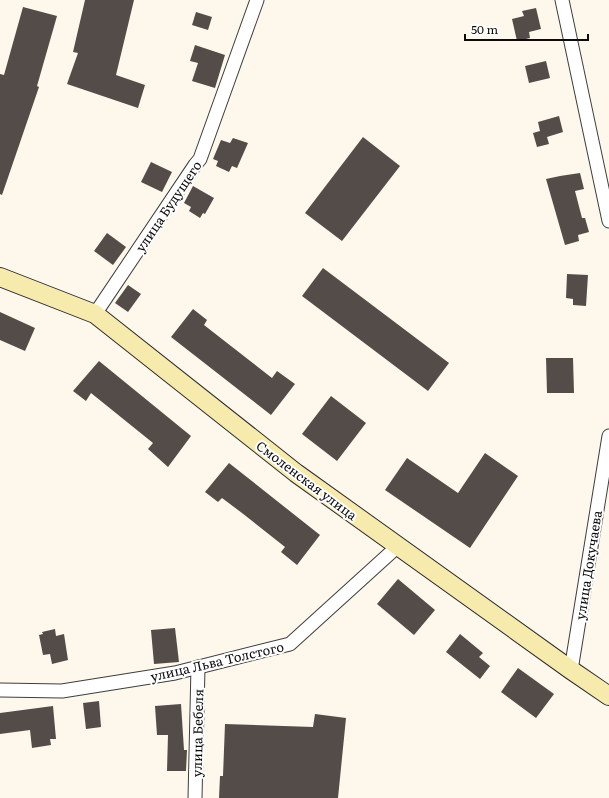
<svg xmlns="http://www.w3.org/2000/svg" width="609" height="798" font-family="Literata,serif">
<style>
.building{fill:#534c49}
.lines{fill:none;stroke-linecap:round;stroke-linejoin:round}
.minor-casing{stroke:#3e3e3e;stroke-width:15}
.secondary-casing{stroke:#2d2d2d;stroke-width:20}
.minor{stroke:#fff;stroke-width:13}
.secondary{stroke:#f7eaad;stroke-width:18}
.labels{text-anchor:middle;dominant-baseline:central;stroke-width:4;stroke-linejoin:round;paint-order:stroke}
.street-label{font-size:13px;fill:#0b0b0b;stroke:#fff}
</style>
<rect width="100%" height="100%" fill="#fdf8eb"/>
<g class="building">
<path d="M85,0H134L116,75L145,85L138,108L67,84L78,53L73,52Z"/>
<path d="M23,7L57,16L37,86L39,87L2,195L0,194V74L4,75Z"/>
<path d="M536,8L541,29L529,32L530,38L517,41L512,19L524,16L522,11Z"/>
<path d="M196,12L212,17L208,30L192,25Z"/>
<path d="M195,45L225,55L215,88L192,81L198,63L190,61Z"/>
<path d="M546,61L550,78L529,83L525,66Z"/>
<path d="M559,116L563,132L547,137L549,144L537,147L533,133L540,131L538,122Z"/>
<path d="M363,137L400,166L342,241L305,213Z"/>
<path d="M233,138L248,143L237,168L232,166L229,172L216,166L218,161L213,159L221,140L230,143Z"/>
<path d="M151,162L172,172L162,192L141,182Z"/>
<path d="M580,173L584,189L575,191L582,218H585L589,232L578,235L579,241L565,245L546,179L560,176Z"/>
<path d="M193,186L214,198L205,214L203,213L200,218L189,211L191,207L184,203Z"/>
<path d="M107,233L126,247L113,265L94,251Z"/>
<path d="M323,268L449,363L428,391L302,296Z"/>
<path d="M567,274L588,275L586,306L573,305V299L566,298Z"/>
<path d="M128,285L141,294L128,312L115,303Z"/>
<path d="M193,309L207,320L204,325L272,378L277,371L295,384L271,415L171,337Z"/>
<path d="M0,312L35,328L25,351L0,340Z"/>
<path d="M546,358H573L574,393H547Z"/>
<path d="M99,361L191,436L168,467L148,449L153,443L91,393L86,401L73,391Z"/>
<path d="M331,396L366,423L337,461L302,434Z"/>
<path d="M485,453L518,476L470,548L385,490L407,458L458,493Z"/>
<path d="M229,463L320,535L297,565L281,552L285,547L242,513L222,498L218,502L205,492Z"/>
<path d="M398,579L435,610L414,635L377,604Z"/>
<path d="M175,628L179,662L154,664L151,630Z"/>
<path d="M55,629L56,636L64,634L68,660L52,664L50,654L43,655L39,635L43,634L42,632Z"/>
<path d="M460,634L483,653L479,657L490,666L480,679L446,652Z"/>
<path d="M518,668L554,694L536,718L501,692Z"/>
<path d="M99,701L101,727L86,729L83,703Z"/>
<path d="M181,704L184,750H187L186,771H167L168,735H157L155,706Z"/>
<path d="M53,706L56,739H50L51,745L32,748L30,730L0,734V713Z"/>
<path d="M315,714L346,718L338,798H219L220,776H223L225,724L313,727Z"/>
</g>
<g class="lines">
<defs>
<g id="minor">
<path d="M562,0L609,221"/>
<path d="M95,314L195,165L200,159L257,0"/>
<path d="M571,670L609,436"/>
<path d="M0,690L62,691L175,673L290,644L398,546"/>
<path d="M195,798L198,667"/>
</g>
<path id="secondary" d="M0,277L95,314L296,473L571,670L609,696"/>
</defs>
<use href="#minor" class="minor-casing"/>
<use href="#secondary" class="secondary-casing"/>
<use href="#minor" class="minor"/>
<use href="#secondary" class="secondary"/>
</g>
<g class="labels">
<g class="street-label">
<text transform="translate(168 206) rotate(-56)">улица Будущего</text>
<text transform="translate(307 480) rotate(37)">Смоленская улица</text>
<text transform="translate(588 565) rotate(-81)">улица Докучаева</text>
<text transform="translate(217 661) rotate(-13)">улица Льва Толстого</text>
<text transform="translate(197 733) rotate(-89)">улица Бебеля</text>
</g>
</g>
<path d="M465 34v6h123v-6" fill="none" stroke="#0b0b0b" stroke-width="2"/>
<text x="471" y="34" font-size="12" fill="#0b0b0b" stroke="#ffffff" stroke-width="3" paint-order="stroke">50 m</text>
</svg>
